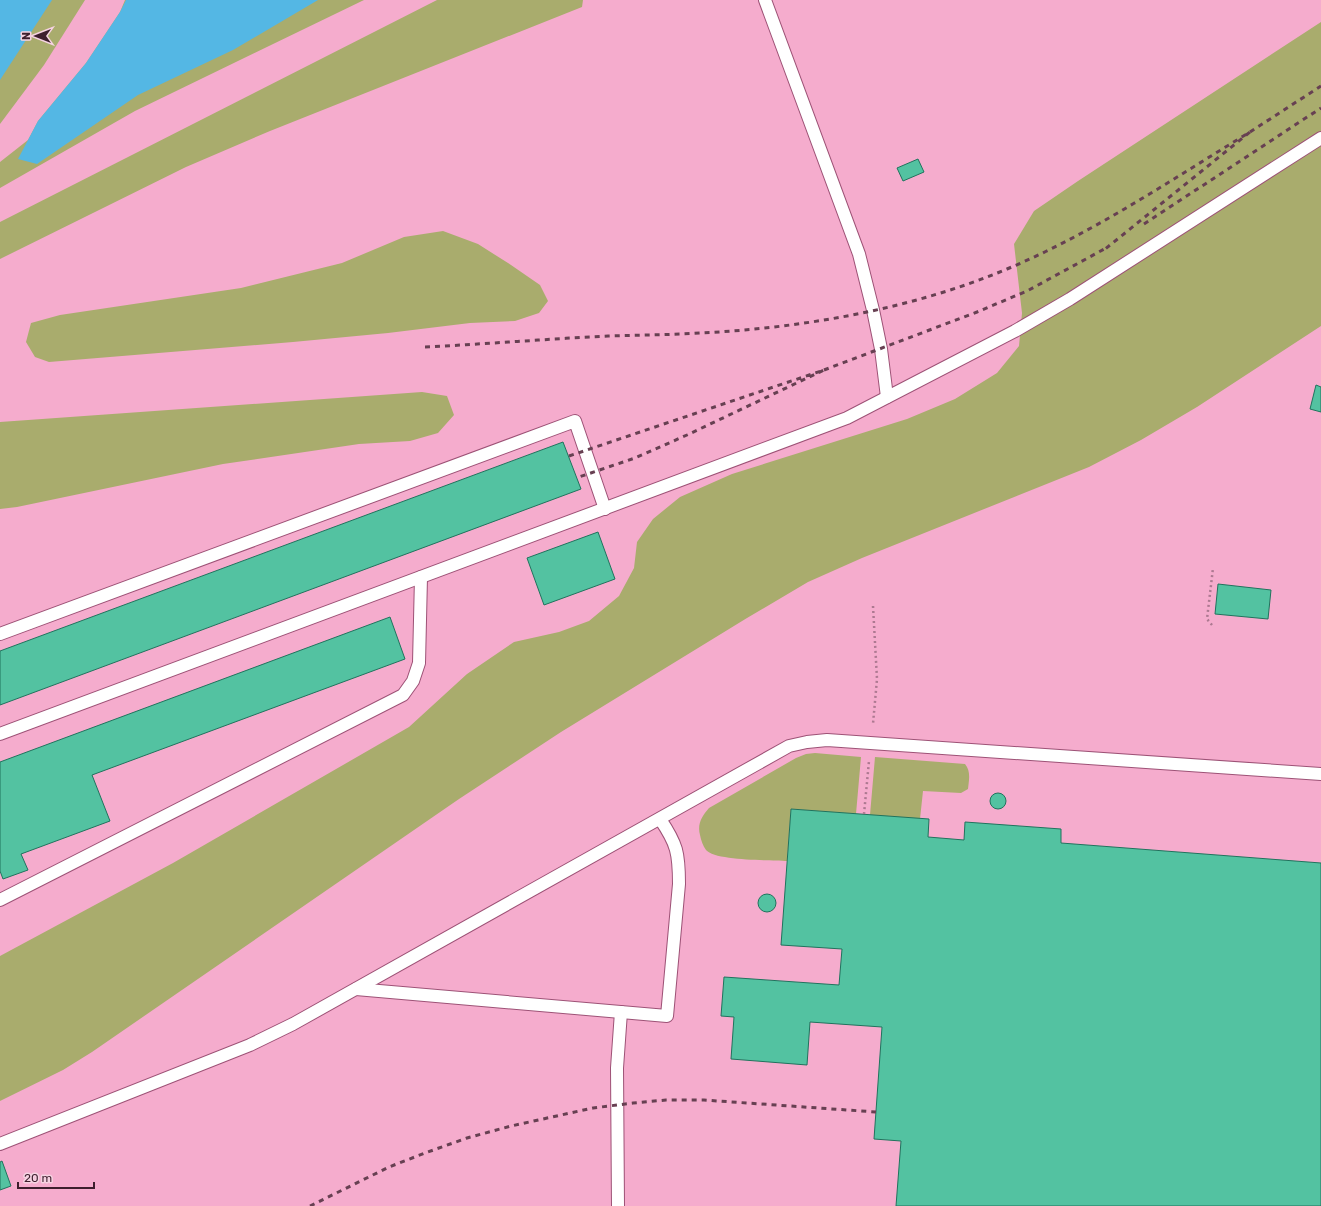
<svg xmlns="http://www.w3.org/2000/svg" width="1321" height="1206" font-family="Rubik,sans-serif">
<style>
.built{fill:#f5accd}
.green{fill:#a9ac6d}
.water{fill:#54b7e4}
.building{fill:#53c2a1;stroke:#20735d}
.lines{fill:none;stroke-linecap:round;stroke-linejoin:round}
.lane-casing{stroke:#9d5276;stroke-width:14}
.path{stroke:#ad7991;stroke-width:2.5;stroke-dasharray:2 3;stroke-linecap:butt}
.lane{stroke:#fff;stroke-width:12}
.rail{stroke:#674052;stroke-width:3;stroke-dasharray:5 5;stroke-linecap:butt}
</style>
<rect width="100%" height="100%" fill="#febad8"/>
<rect class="built" x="0" y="0" width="1321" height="1206"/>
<g class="green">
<path d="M0,0H85L44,65L0,124Z"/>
<path d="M125,0H364L135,111L0,188V162L28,140L38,121L86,63L120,12Z"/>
<path d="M437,0H583L582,7L270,131L186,167L0,259V222Z"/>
<path d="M1321,22V326L1197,407L1141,440L1089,467L862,558L808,582L747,618L561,732L459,799L92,1052L63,1070L0,1101V956L173,863L409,727L467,674L514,642L559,632L589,621L619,596L634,568L637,542L653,519L680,497L732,474L907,419L955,399L997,373L1019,346L1022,313L1014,244L1034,211L1078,181Z"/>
<path d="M443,231L478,244L511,265L540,285L548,301L539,313L515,321L470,323L388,333L293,342L49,362L35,357L26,342L31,323L60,315L241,288L342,263L404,237Z"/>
<path d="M422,392L447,396L454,415L438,433L410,441L359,444L223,464L17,507L0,509V422Z"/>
<path d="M815,753L861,757L856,814L791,809L787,861C771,860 715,861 706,850C703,846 701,840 700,835C697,824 702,816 709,808L796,758L806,754Z"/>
<path d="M875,757L965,764C971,771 969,780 968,789L961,793L923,791L920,819L870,815Z"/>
</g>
<g class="water">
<path d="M0,0H52L0,80Z"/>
<path d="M126,0H318L233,50L138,95L37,164L18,159L38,121L86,63L120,12Z"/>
</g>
<g class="building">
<path d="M918,159L924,172L903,181L897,168Z"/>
<path d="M1316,385L1321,387V412L1310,409Z"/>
<path d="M563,442L581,489L0,705V651Z"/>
<path d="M598,532L615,579L544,605L527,558Z"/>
<path d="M1218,584L1271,590L1268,619L1215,614Z"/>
<path d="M390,617L405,659L92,775L110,821L21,854L28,870L3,879L0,871V762Z"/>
<circle cx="998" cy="801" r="8"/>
<path d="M791,809L929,819L928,837L964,840L965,822L1061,829V843L1321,863V1206H896L901,1141L874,1139L882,1027L810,1022L807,1065L731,1059L734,1017L721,1016L724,977L839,985L842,949L781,945Z"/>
<circle cx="767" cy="903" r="9"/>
<path d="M2,1161L11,1186L0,1190V1162Z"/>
</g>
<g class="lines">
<defs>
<g id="lane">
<path d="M765,0L859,254L873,310L881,349L887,397"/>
<path d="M0,634L575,421L605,509"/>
<path d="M0,734L847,418L1015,331L1070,299L1321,138"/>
<path d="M0,900L403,695L413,681L419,663L421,577"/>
<path d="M356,989L667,1016L679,884C679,853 677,844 660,819"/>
<path d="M0,1144L250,1045L293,1024L789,746L807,742L827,740L1321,774"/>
<path d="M618,1206L617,1068L621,1012"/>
</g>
</defs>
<use href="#lane" class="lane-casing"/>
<g class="path">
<path d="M873,606L877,679L873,724"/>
<path d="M1212,625L1207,619L1213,568"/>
<path d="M864,814L869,761"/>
</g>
<use href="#lane" class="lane"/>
<g class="rail">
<path d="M1250,132L1321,86"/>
<path d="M1144,224L1321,108"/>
<path d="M425,347C486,344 547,339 608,336C639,335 669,335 700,333C803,328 912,309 1007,269C1093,233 1171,180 1250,132L1104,250"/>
<path d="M824,370L977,312L1027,291L1108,247"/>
<path d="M569,456L824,370L687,435L635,458L576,478"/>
<path d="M310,1206L389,1167L425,1153L467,1138L511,1126L593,1108L633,1103L666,1100H704L876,1112"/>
</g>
</g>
<g transform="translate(36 36) rotate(270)" stroke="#f6d3e2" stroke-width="3" paint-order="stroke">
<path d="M0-3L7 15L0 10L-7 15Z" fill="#3d1e2d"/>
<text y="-6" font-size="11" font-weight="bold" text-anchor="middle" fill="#3d1e2d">N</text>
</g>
<path d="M18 1182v6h76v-6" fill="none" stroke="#3d1e2d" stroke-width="2"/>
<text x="24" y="1182" font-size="12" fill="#3d1e2d" stroke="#f6d3e2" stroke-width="3" paint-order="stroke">20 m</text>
</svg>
